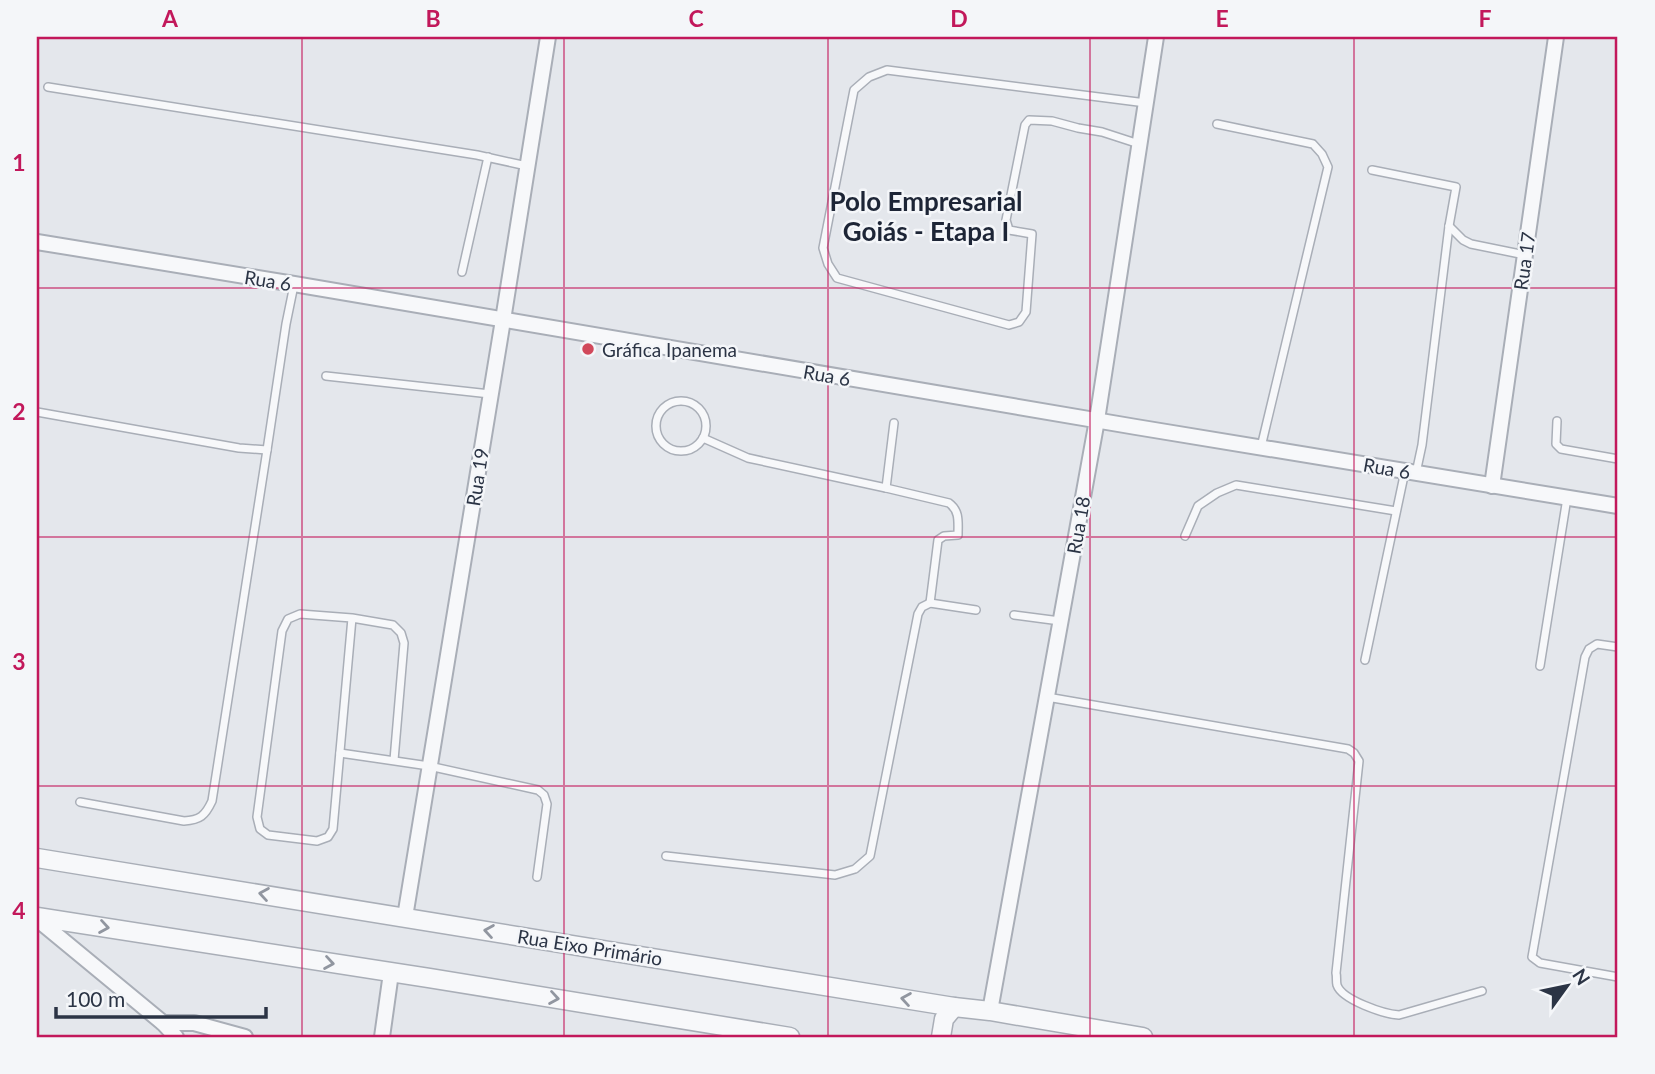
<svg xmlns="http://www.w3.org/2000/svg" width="1655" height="1074" font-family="Lato,sans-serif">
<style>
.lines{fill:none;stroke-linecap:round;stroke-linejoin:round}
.service-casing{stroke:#a9aeb7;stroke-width:10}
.minor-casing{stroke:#a9aeb7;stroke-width:18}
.tertiary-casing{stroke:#a9aeb7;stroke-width:21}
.service{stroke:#f7f8fa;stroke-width:7}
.minor{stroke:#f7f8fa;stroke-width:14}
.tertiary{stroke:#f7f8fa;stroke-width:18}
.oneway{stroke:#9196a0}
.grid{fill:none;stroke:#c2185b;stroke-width:2;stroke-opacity:0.55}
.poi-dot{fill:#d1495b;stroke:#f4f6f9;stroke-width:2.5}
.labels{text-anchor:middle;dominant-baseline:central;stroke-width:5;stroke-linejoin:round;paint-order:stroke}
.street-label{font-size:19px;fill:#2b3445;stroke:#f4f6f9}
.poi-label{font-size:19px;fill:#2b3445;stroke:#f4f6f9;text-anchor:start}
.district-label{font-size:26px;font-weight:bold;fill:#1d2536;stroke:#f4f6f9}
.neatline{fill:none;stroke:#c2185b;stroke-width:2.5}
.grid-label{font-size:23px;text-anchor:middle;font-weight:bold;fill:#c2185b}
</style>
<rect width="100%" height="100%" fill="#e4e7ec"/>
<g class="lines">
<defs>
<g id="service">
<path d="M48,87L477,155L527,166"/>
<path d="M1217,124L1313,144L1322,154L1328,167L1261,447"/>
<path d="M1139,144L1102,132L1078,128L1052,121L1029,120L1025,125L1006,220L1009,230L1032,234L1026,312L1019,322L1009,325L837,278L828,264L823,248L854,90L869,77L887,70L1146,103"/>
<path d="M1372,170L1456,187L1449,226L1422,445L1416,473"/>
<path d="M1449,226L1463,240L1471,244L1525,255"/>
<path d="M462,272L488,157"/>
<path d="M326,376L490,394"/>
<circle cx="681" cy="426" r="25"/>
<path d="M37,412L239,448L267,450L286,324L294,285"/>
<path d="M1557,421L1556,444L1561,449L1618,459"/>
<path d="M894,423L886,488L949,503C960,511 958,522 958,535L944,536L938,540L930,603"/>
<path d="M703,438L748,458L886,488"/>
<path d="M1185,536L1198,506L1217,493L1236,485L1396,511"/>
<path d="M1014,615L1060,621"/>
<path d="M352,618L333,829L328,837L317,841L268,835L260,829L257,817L282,631L288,619L300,614L352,618L393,625L401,633L404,643L394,760"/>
<path d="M1618,647L1597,644L1589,649L1585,657L1532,957L1540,963L1618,977"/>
<path d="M1365,660L1405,471"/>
<path d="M1540,666L1567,498"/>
<path d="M1047,697L1348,749L1354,753L1359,761L1336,973C1337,977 1336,981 1337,985C1342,1000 1384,1014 1399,1015L1482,991"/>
<path d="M340,753L429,766L538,790L544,795L547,804L537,877"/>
<path d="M80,802L184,821C200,820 205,816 212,801L267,450"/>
<path d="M666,856L835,875L855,869L870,856L918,614L922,607L930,603L976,610"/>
</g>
<g id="minor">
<path d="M37,242L294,284L1136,427L1618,506"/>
<path d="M1492,486L1556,37"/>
<path d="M405,917L503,320L548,37"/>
<path d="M37,919L163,1023L176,1037"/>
<path d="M990,1011L1097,420L1156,37"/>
<path d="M163,1023H194L245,1037"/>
<path d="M382,1037L391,973"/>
</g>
<g id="tertiary">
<path d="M37,858L954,1007L990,1011L1143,1037"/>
<path d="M37,917L429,978L790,1037"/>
<path d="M941,1037L944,1019L954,1007"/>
</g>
</defs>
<use href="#service" class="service-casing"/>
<use href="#minor" class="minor-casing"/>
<use href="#tertiary" class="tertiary-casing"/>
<use href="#service" class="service"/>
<use href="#minor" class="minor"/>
<use href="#tertiary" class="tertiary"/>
</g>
<defs><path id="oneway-chevron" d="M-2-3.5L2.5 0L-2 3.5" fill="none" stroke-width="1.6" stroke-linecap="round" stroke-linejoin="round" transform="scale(1.75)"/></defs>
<g class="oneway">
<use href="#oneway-chevron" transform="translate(264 894) rotate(-171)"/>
<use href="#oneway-chevron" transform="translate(104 927) rotate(9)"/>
<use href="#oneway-chevron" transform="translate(489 931) rotate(-171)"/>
<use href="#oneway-chevron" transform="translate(329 963) rotate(9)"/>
<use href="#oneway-chevron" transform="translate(554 998) rotate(9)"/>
<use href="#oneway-chevron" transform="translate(906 999) rotate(-171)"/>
</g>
<path class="grid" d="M302,37V1037M564,37V1037M828,37V1037M1090,37V1037M1354,37V1037M37,288H1618M37,537H1618M37,786H1618"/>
<circle class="poi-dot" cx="588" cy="349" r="7"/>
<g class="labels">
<g class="street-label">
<text transform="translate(1524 261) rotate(-82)">Rua 17</text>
<text transform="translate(268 280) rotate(9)">Rua 6</text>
<text transform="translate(827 375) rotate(10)">Rua 6</text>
<text transform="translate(1387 468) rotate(10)">Rua 6</text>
<text transform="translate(477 477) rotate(-81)">Rua 19</text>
<text transform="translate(1078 525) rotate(-80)">Rua 18</text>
<text transform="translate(590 947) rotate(9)">Rua Eixo Primário</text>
</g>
<g class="poi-label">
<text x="602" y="349">Gráfica Ipanema</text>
</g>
<g class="district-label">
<text x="926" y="201">Polo Empresarial<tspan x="926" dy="30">Goiás - Etapa I</tspan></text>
</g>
</g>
<rect width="1655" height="1074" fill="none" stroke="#f4f6f9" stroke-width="77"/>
<g transform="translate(1567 986) rotate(57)" stroke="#f4f6f9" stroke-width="5" paint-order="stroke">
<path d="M0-5L12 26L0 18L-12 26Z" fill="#2b3445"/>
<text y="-10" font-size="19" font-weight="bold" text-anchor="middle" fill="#2b3445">N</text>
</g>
<path d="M56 1007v10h210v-10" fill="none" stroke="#2b3445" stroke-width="3.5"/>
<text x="66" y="1007" font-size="21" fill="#2b3445" stroke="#f4f6f9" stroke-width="5" paint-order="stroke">100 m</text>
<rect x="38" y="38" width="1578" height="998" class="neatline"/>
<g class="grid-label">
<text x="170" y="27">A</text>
<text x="433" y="27">B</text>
<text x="696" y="27">C</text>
<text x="959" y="27">D</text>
<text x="1222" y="27">E</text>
<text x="1485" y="27">F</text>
<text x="19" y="171">1</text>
<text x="19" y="420">2</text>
<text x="19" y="670">3</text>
<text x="19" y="919">4</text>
</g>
</svg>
